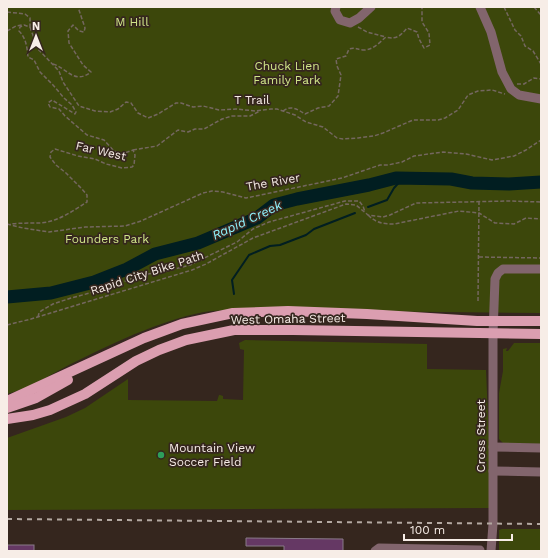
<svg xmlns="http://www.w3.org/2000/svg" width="548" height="558" font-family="'Work Sans',sans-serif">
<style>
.green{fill:#3c470b}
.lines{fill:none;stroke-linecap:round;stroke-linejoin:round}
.stream{stroke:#011e21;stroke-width:2}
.river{stroke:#011e21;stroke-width:13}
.building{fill:#653864;stroke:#897a88}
.path{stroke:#74675f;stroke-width:1.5;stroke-dasharray:4 2;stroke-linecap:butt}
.minor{stroke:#82656d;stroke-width:9}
.major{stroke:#db9eb0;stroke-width:10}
.rail{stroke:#b4a9a2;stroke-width:2;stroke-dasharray:5 5;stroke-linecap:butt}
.leisure-dot{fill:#2e9e5b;stroke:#35261e;stroke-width:1.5}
.labels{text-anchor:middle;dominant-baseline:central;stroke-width:3.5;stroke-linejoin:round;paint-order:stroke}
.park-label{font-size:12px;fill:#d0e589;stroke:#35261e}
.street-label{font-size:12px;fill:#f7ede7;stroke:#35261e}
.poi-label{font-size:12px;fill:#f7ede7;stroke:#35261e;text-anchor:start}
.water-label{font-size:13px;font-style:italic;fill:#8ff3fd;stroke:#35261e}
</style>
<rect width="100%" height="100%" fill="#35261e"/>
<g class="green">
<path d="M7,7H541V313L248,310C236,311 223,310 211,311C169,317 117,341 79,360C56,371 31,388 7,394Z"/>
<path d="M245,340L427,344V369L486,370L489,440L490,508L7,510V438L66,417L85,408L128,379V400L217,401L219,395H220L223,396V399L243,400L244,350L240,349L239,343Z"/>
<path d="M514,343H541V444L503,443L499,439V393L503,371V349L507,348L506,351H508Z"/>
<path d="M502,529H541V551H499V530Z"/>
</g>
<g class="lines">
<g class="stream">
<path d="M368,207L387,200L394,188L403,178"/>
<path d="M234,294L232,280L249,255L270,246L280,245L306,235L314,229L355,213"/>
</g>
<path class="river" d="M7,297L51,293L94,282L127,269L155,254L198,243L257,218L274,205L297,199L369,185L396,178L451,179L472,183L509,184L541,182"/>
</g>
<g class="building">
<path d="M246,538L343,539V551H284V546H246Z"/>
<rect x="7" y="545" width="27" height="6"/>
</g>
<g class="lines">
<g class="path">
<path d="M504,7L515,30L521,36L525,46L533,51L541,64"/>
<path d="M534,7L540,14L541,13"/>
<path d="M7,12L25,14L30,18V27L24,25L20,27L19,31C26,38 27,47 28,57L34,60L40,72L53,85L64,98L72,105L76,112L75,114L52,100L48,103L50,107L59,109L65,116L87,135L104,140L114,151L122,154L133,150L135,155L134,165L132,167L122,168L106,164L95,159L78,156L55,149L51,152L50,157L56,165L66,173L82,189L87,195V202C73,211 56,223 38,223C29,223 20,223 10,224"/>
<path d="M30,27L38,49L59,71L63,82L79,106L95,111L110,112L118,109L126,102L131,103L138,113L148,118L158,114L176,103H181L193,107L203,106L219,110L236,109L255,111L271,109H277L295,115L306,122L323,127L337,138L343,139L358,138L374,136L383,133L413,120H438L445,118L458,110L468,95L478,91L492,90L505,94"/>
<path d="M358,27L367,32L386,37"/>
<path d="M7,31L16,26L22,25"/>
<path d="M53,64C67,68 74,85 91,72L83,65L69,43L68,31L73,25L79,31L84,32L85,28L78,7"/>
<path d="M517,84H524L534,78L541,79"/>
<path d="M283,111C291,105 297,109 305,114L318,108L329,106L338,96L341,75L337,66L336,59L346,56L349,49C355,47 358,50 364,50C373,50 380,42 386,37C397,40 401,35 407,28L417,32L419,39L424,48L430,45L429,33L422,22V7"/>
<path d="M133,150L157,146L178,130L188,132L195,129H204L222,119L232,116H250L260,111"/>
<path d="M368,215C376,223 383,224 394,224L459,211L479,213L495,223L514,224L526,218L541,219"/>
<path d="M7,224L23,228L49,232L85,227L125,226L141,221L203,193L212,191L223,192L246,198L342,178L380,165H388L402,162L414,156L443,152L466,154L492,160L514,156L526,150L541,140"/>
<path d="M479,257L541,258"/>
<path d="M478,301L479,201"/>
<path d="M38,317L39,313L41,311L53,304L71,298L105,289L141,275L167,271L190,265L237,242L253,229L269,222L345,201H359L363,206L365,212"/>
<path d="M7,325L31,319L192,270L206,264L253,238L346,204L356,205L368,215L383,217L390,215L416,203L509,201L541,202"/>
</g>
<g class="minor">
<path d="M336,7L335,11L340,20L350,23L359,18L371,7"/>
<path d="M480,7L491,32L502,72L511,89L519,95L541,99"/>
<path d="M493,447L541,448"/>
<path d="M493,471L541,472"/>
<path d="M375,551L379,548L480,550"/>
<path d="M491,551L493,524V334L495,279L498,273L503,269H541"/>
</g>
<g class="major">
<path d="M7,401L144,338L182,324L233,313L288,311L367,314L477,321H541"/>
<path d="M7,408L36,398L68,380"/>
<path d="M7,419L33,415L50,410L85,394L136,361L159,350L186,340L234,330H293L541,334"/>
</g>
<path class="rail" d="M7,519L541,524"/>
</g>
<circle class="leisure-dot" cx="161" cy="455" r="4"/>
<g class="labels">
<g class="park-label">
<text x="132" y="22">M Hill</text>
<text x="287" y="66">Chuck Lien<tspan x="287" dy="14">Family Park</tspan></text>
<text x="107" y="239">Founders Park</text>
</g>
<g class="street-label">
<text x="252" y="100">T Trail</text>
<text transform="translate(101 151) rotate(13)">Far West</text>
<text transform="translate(273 182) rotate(-10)">The River</text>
<text transform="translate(147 273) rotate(-18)">Rapid City Bike Path</text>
<text transform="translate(288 319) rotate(-1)">West Omaha Street</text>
<text transform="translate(481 436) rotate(-90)">Cross Street</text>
</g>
<g class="poi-label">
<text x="169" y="448">Mountain View<tspan x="169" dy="14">Soccer Field</tspan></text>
</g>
<g class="water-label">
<text transform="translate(247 220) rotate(-25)">Rapid Creek</text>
</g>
</g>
<rect width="548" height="558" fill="none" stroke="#f7ede7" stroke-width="16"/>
<g transform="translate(36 36)" stroke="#35261e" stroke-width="3" paint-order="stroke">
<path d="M0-3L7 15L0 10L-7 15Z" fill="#f7ede7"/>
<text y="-6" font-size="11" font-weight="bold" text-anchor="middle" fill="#f7ede7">N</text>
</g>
<path d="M404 534v6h108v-6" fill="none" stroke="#f7ede7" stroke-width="2"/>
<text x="410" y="534" font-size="12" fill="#f7ede7" stroke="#35261e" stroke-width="3" paint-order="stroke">100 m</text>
</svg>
